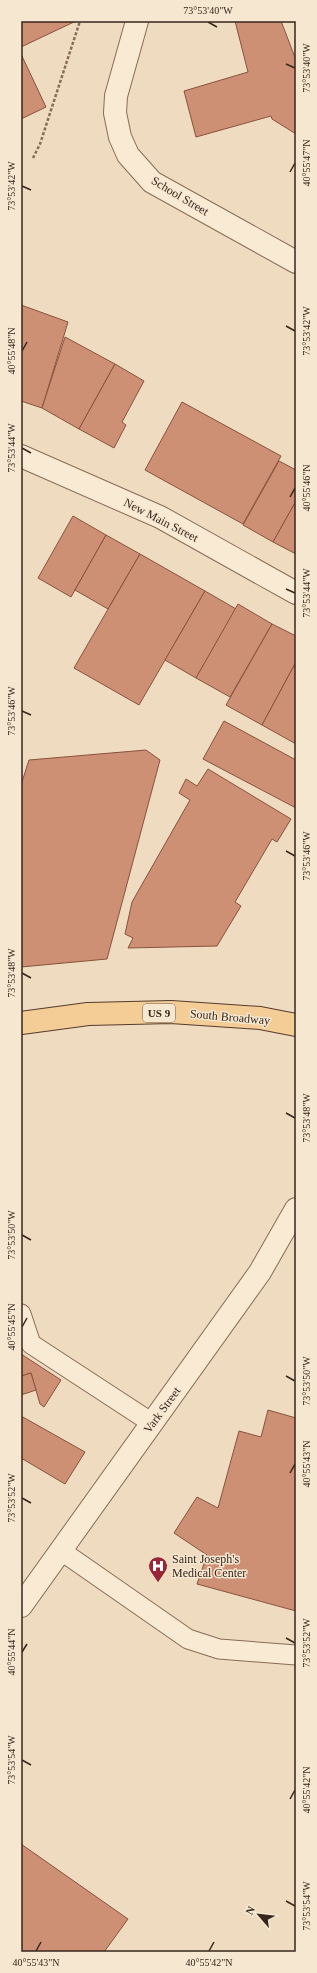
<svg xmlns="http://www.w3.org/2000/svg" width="317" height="1973" font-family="'Times New Roman',serif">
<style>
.building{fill:#ce9075;stroke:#88523d}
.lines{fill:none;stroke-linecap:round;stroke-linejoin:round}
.service-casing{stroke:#886c58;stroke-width:21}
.minor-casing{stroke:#886c58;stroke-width:24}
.tertiary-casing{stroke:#886c58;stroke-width:24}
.primary-casing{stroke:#563b2c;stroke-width:24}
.path{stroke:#886c58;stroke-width:2.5;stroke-dasharray:3 2;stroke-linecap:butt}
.service{stroke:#f9ead3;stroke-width:19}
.minor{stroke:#f9ead3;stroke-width:22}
.tertiary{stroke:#f9ead3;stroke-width:22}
.primary{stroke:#f3cc96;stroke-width:22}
.ticks{fill:none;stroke:#37261c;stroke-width:1.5}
.labels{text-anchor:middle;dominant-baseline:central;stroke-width:3;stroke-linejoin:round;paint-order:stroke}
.shield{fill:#f6e7d0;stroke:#706052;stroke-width:1}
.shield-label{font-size:11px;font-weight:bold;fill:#37261c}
.street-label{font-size:12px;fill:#37261c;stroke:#f6e7d0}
.poi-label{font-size:12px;fill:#37261c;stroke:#f6e7d0;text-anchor:start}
.neatline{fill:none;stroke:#37261c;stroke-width:1.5}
.ticks-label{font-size:10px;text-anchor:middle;fill:#37261c}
</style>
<rect width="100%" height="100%" fill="#efdbc0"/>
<g class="building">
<path d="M21,21H76L21,47Z"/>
<path d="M235,21H281L296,60V134L272,119L271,116L196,137L184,91L248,72Z"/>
<path d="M21,54L46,107L21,119Z"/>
<path d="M21,305L68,322L42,408L21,401Z"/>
<path d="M65,337L115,364L79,429L42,408Z"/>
<path d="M115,364L144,381L122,422L126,425L114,448L79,429Z"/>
<path d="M182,402L281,456L243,524L145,470Z"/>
<path d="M279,461L296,470V501L273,542L243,525Z"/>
<path d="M296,501V554L273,542Z"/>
<path d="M73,516L106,535L71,597L38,578Z"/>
<path d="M106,535L140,554L108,609L75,590Z"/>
<path d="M140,554L205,591L139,705L74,668Z"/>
<path d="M205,591L236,609L196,678L165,660Z"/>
<path d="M238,604L272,624L230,697L196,678Z"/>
<path d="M272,624L296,636V662L262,725L226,705Z"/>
<path d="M296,662V744L262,725Z"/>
<path d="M224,721L296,760V808L203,759Z"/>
<path d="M146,750L160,760L107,959L21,967V785L29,760Z"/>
<path d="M208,769L291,819L277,842L272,839L235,902L241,906L217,946L128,948L133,938L125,934L132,902L190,800L179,793L186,779L197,786Z"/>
<path d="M21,1354L61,1380L44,1407L40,1404L31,1373L21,1376Z"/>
<path d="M31,1373L36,1390L21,1395V1376Z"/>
<path d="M268,1410L296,1418V1611L197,1584L207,1555L174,1533L197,1497L218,1508L239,1431L261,1437Z"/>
<path d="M21,1416L85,1452L65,1484L21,1458Z"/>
<path d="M21,1844L128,1919L104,1952H21Z"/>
</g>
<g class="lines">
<defs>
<g id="service">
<path d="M21,1314L31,1344L152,1423"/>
<path d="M60,1550L188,1639L219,1649L296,1655"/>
</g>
<path id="minor" d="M137,21L116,96L115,113L120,137L128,155L152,182L296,262"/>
<g id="tertiary">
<path d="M21,456L160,517L296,593"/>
<path d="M21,1606L260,1272L296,1209"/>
</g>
<path id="primary" d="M21,1023L88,1014L171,1012L260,1018L296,1025"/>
</defs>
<use href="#service" class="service-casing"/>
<use href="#minor" class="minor-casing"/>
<use href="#tertiary" class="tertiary-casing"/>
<use href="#primary" class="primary-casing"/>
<path class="path" d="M33,158L40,144L80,21"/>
<use href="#service" class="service"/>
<use href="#minor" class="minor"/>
<use href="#tertiary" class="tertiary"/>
<use href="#primary" class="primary"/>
</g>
<path class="ticks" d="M208,22L217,27M286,64L295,68M290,172L295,163M22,186L31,190M286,326L295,331M22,351L27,342M22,448L31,453M290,497L295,488M286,589L295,593M22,711L31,715M286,851L295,856M22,973L31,978M286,1113L295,1118M22,1235L31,1240M22,1327L27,1318M286,1376L295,1381M290,1473L295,1464M22,1498L31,1503M286,1638L295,1643M22,1652L27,1644M22,1760L31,1765M290,1799L295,1790M286,1901L295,1906M36,1951L41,1942M209,1951L214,1942"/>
<defs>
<symbol id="hospital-pin" viewBox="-11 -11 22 30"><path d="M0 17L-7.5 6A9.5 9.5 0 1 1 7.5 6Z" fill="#992634" stroke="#f6e7d0"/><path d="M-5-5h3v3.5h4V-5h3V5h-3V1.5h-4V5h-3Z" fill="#fff"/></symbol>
</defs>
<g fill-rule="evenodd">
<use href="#hospital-pin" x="147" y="1555" width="22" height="30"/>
</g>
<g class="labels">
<rect class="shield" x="143" y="1004" width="32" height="18" rx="3"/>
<g class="shield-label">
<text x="159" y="1013">US 9</text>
</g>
<g class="street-label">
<text transform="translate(180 196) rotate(31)">School Street</text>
<text transform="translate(161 520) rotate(27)">New Main Street</text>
<text transform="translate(230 1017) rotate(5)">South Broadway</text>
<text transform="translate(162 1410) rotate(-54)">Vark Street</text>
</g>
<g class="poi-label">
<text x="172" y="1559">Saint Joseph's<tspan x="172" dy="14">Medical Center</tspan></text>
</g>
</g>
<rect width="317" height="1973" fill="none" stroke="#f6e7d0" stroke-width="44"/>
<g transform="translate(259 1915) rotate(298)" stroke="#f6e7d0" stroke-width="3" paint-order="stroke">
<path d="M0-3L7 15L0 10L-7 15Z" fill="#37261c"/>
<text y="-6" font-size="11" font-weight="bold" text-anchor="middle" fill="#37261c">N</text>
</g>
<rect x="22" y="22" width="273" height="1929" class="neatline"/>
<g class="ticks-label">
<text x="208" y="14">73°53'40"W</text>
<text transform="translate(306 68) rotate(-90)" y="4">73°53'40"W</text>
<text transform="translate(306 163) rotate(-90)" y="4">40°55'47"N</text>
<text transform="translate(11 186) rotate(-90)" y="4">73°53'42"W</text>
<text transform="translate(306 331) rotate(-90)" y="4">73°53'42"W</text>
<text transform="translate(11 351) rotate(-90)" y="4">40°55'48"N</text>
<text transform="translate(11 448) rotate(-90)" y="4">73°53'44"W</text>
<text transform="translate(306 488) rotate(-90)" y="4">40°55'46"N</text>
<text transform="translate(306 593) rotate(-90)" y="4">73°53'44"W</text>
<text transform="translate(11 711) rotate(-90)" y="4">73°53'46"W</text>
<text transform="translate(306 856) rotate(-90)" y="4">73°53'46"W</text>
<text transform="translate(11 973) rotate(-90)" y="4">73°53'48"W</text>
<text transform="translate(306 1118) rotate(-90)" y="4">73°53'48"W</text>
<text transform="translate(11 1235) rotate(-90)" y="4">73°53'50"W</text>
<text transform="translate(11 1327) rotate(-90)" y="4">40°55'45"N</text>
<text transform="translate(306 1381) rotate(-90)" y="4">73°53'50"W</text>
<text transform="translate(306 1464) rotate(-90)" y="4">40°55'43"N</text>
<text transform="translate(11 1498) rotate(-90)" y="4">73°53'52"W</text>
<text transform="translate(306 1643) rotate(-90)" y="4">73°53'52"W</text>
<text transform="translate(11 1652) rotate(-90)" y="4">40°55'44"N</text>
<text transform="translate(11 1760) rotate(-90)" y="4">73°53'54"W</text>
<text transform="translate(306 1790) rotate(-90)" y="4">40°55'42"N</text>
<text transform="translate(306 1906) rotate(-90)" y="4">73°53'54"W</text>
<text x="36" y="1966">40°55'43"N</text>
<text x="209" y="1966">40°55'42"N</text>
</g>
</svg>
